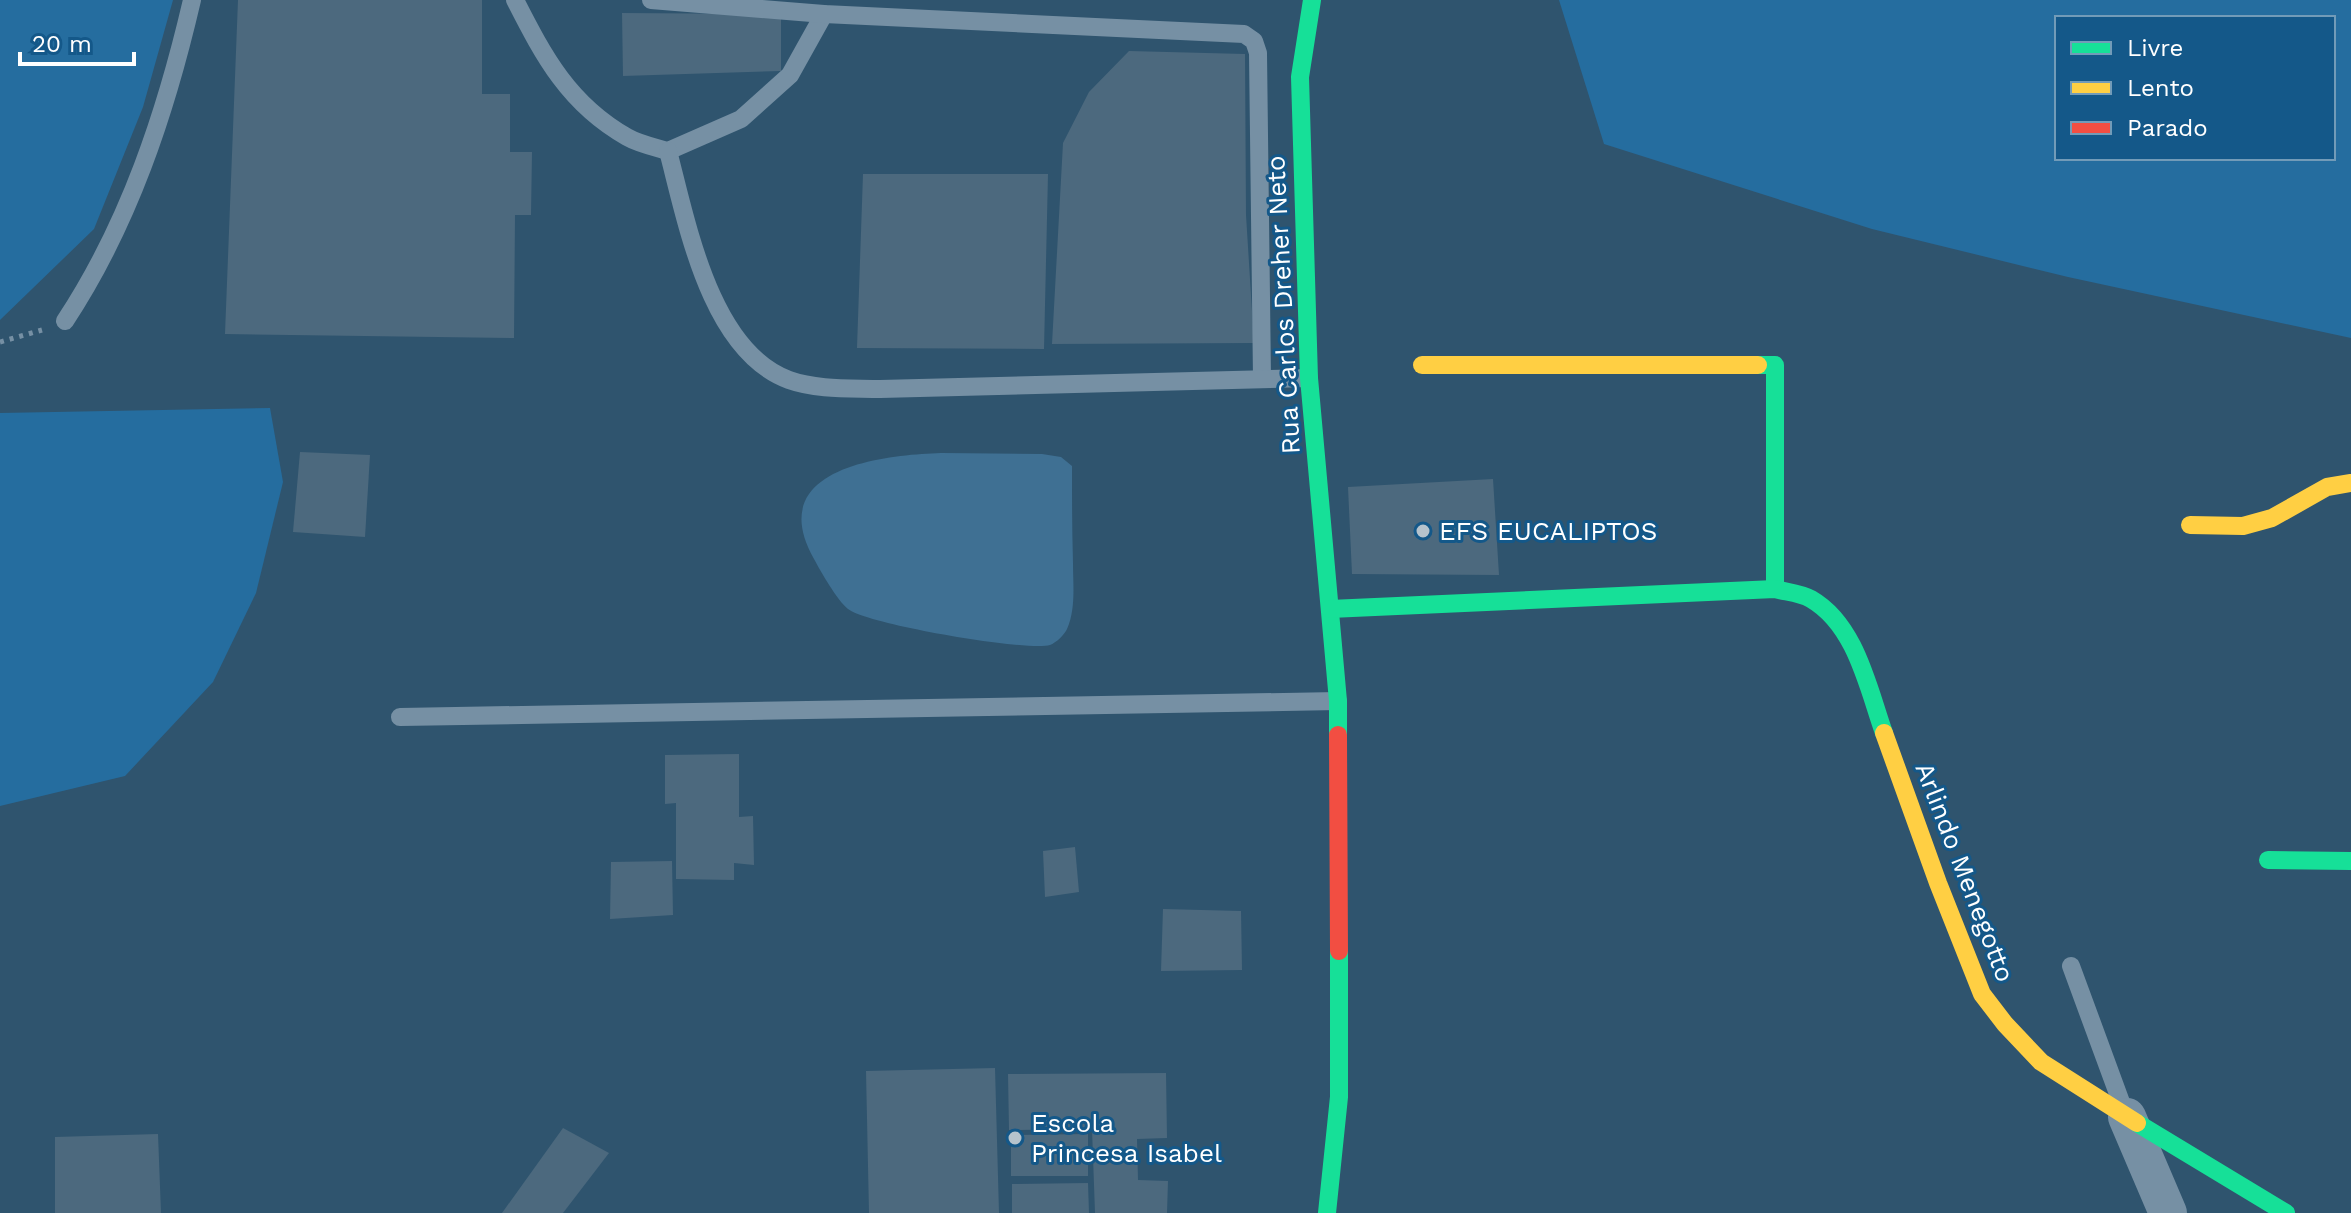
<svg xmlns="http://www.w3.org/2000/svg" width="2351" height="1213" font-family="'Work Sans',sans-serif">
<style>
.green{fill:#256d9f;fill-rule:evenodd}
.water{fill:#3f7093}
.building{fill:#4c697e}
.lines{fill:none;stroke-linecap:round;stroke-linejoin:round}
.path{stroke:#7690a4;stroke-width:5;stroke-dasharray:4 6;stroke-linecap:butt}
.lane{stroke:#7690a4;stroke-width:18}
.street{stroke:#7690a4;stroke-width:38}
.fast{stroke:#16e098;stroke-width:18}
.slow{stroke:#ffcf43;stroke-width:18}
.jam{stroke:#f24e42;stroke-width:18}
.poi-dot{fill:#b6c3cc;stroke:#145889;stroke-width:3}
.labels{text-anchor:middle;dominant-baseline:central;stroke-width:6;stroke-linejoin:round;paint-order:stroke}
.street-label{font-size:26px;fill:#fff;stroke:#145889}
.poi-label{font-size:26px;fill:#fff;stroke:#145889;text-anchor:start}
</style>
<rect width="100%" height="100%" fill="#2f546e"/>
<g class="green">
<path d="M0,0H173L143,107L94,229L0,320Z"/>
<path d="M1559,0H2351V338L2068,277L1872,229L1604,144ZM2057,18H2333V158H2057Z"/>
<path d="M270,408L283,482L256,593L213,682L125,776L0,806V413Z"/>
</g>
<path class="water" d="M941,453L1042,454L1061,457L1072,466C1072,498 1072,530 1073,563C1073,584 1076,609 1067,629C1065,634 1056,643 1050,645C1028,652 866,624 848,609C837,600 821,572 814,559C763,469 880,455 941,453Z"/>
<g class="building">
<path d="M238,0H482V94H510V152H532L531,215H515L514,338L225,334Z"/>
<path d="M622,13L781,14V71L623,76Z"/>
<path d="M1129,51L1245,54L1246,215L1254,343L1052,344L1063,143L1089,92Z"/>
<path d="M863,174H1048L1044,349L857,348Z"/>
<path d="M300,452L370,455L365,537L293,532Z"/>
<path d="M1493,479L1499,575L1352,574L1348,487Z"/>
<path d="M739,754V817L753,816L754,865L734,863V880L676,879V803L665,804V755Z"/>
<path d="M1075,847L1079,892L1045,897L1043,851Z"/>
<path d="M672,861L673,915L610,919L611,862Z"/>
<path d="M1163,909L1241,911L1242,970L1161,971Z"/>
<path d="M995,1068L999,1213H869L866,1071Z"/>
<path d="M1166,1073L1167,1138L1137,1139L1138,1180L1168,1181L1167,1213H1095L1092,1129L1009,1130L1008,1074Z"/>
<path d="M563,1128L609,1153L563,1213H502Z"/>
<path d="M158,1134L161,1213H55V1137Z"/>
<path d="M1088,1134V1176H1011V1135Z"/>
<path d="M1088,1183L1089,1213H1012V1184Z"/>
</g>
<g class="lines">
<path class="path" d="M0,342L42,330"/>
<g class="lane">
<path d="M515,0C544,57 569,104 627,137C639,144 654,147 668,151L741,119L790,75L824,14"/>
<path d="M651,0L824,14L1244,34L1254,41L1258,53L1262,379"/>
<path d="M668,151C687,223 710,351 789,380C817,390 851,388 880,389L1309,378"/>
<path d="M65,321C129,224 166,112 192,0"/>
<path d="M400,717L1338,701"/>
<path d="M2071,966L2121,1102"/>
</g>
<path class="street" d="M2127,1117L2168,1213"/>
<g class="fast">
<path d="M1312,0L1300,77L1309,378L1338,701V735"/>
<path d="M1758,365H1775V589"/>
<path d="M1330,609L1775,589C1786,592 1801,593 1811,599C1856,625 1868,688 1884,733"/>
<path d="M2268,860L2351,861"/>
<path d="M2137,1123L2286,1213"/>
<path d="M1327,1213L1339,1097V951"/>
</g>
<g class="slow">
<path d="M1422,365H1758"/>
<path d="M2190,525L2243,526L2272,518L2327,487L2351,483"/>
<path d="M1884,733L1938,883L1982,994L2005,1024L2041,1062L2137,1123"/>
</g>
<path class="jam" d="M1338,735L1339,951"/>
</g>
<g class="poi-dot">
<circle cx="1423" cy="531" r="8"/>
<circle cx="1015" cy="1138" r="8"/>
</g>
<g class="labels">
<g class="street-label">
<text transform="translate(1283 305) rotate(-93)">Rua Carlos Dreher Neto</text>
<text transform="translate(1965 872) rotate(69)">Arlindo Menegotto</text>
</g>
<g class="poi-label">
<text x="1439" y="531">EFS EUCALIPTOS</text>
<text x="1031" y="1123">Escola<tspan x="1031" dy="30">Princesa Isabel</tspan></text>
</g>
</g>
<rect x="2055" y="16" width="280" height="144" fill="#145889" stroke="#729bb8" stroke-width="2"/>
<rect x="2071" y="42" width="40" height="12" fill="#16e098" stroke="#729bb8" stroke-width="2"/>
<text x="2127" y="56" font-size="24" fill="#ffffff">Livre</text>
<rect x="2071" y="82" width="40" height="12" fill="#ffcf43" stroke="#729bb8" stroke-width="2"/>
<text x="2127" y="96" font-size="24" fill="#ffffff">Lento</text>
<rect x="2071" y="122" width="40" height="12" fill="#f24e42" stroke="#729bb8" stroke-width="2"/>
<text x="2127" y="136" font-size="24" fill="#ffffff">Parado</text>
<path d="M20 52v12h114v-12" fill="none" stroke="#ffffff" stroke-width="4"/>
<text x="32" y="52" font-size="24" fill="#ffffff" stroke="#145889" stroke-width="6" paint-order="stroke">20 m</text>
</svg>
